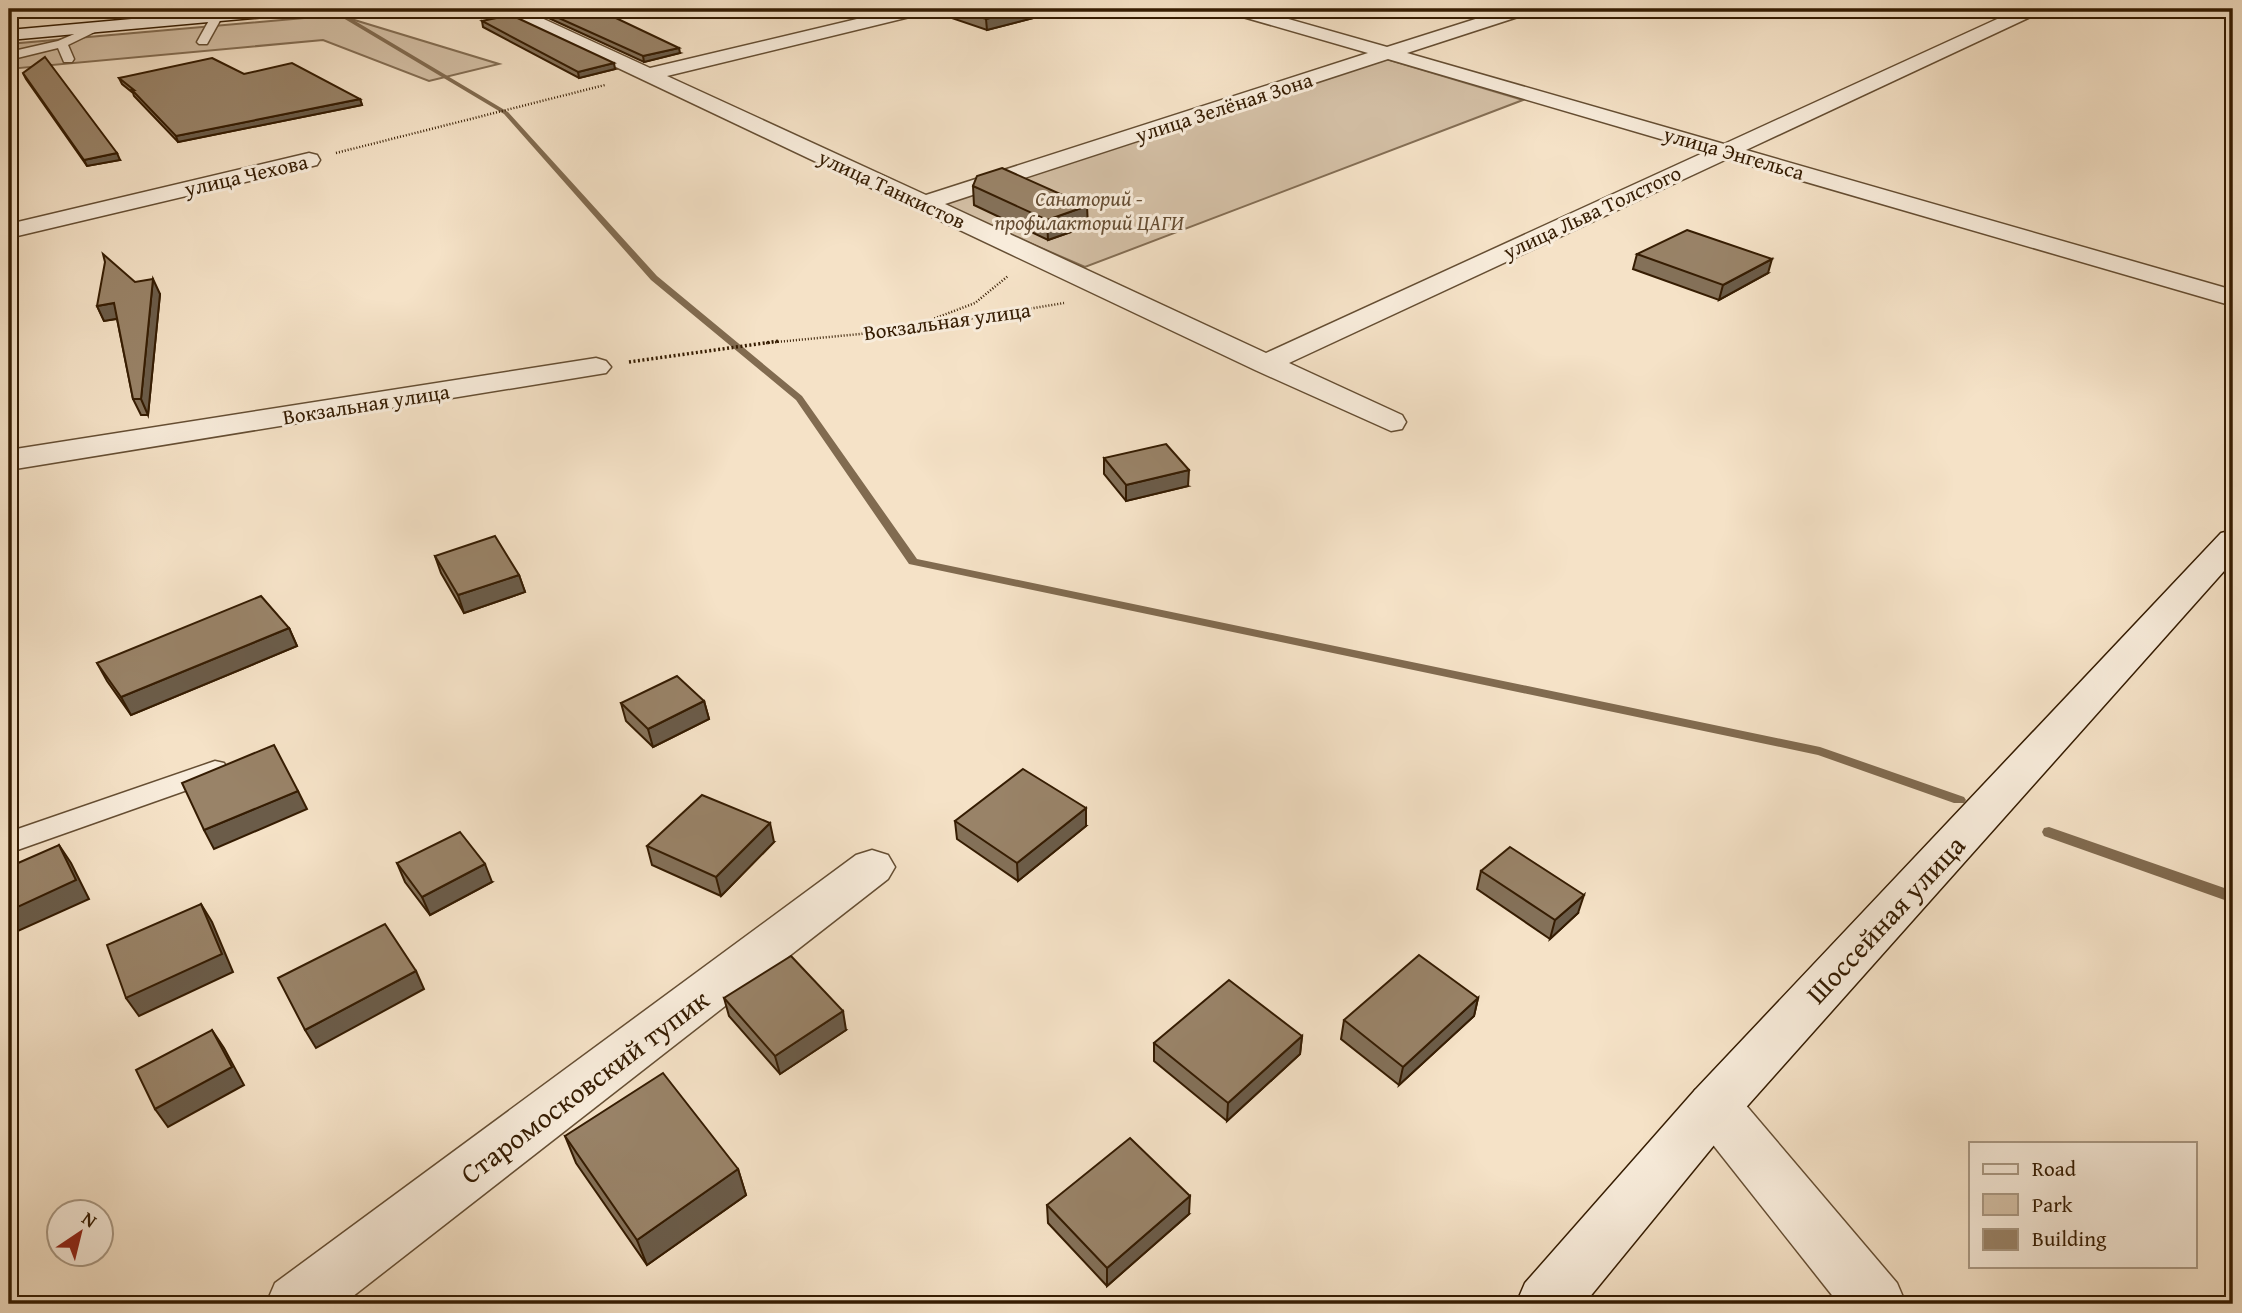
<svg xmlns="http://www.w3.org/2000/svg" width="2242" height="1313" font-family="'Gentium Book Plus',serif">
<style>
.green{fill:#d4c0a6;stroke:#846e54;stroke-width:2}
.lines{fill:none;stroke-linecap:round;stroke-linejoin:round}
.stream{fill:#816b50;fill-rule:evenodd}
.lane-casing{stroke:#654e33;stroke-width:3}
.street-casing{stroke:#654e33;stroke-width:3}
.secondary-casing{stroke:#351c02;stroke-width:3}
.path-far1{stroke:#351c02;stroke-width:2.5;stroke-dasharray:1 2;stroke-linecap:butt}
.path{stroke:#351c02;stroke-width:3.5;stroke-dasharray:2 2.5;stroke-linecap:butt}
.lane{fill:#f8ecdb;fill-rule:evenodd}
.street{fill:#f8ecdb;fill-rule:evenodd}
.secondary{fill:#f8ecdb;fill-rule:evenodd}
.wall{fill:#847159;stroke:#351c02;stroke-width:2}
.shaded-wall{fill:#6b5c49;stroke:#351c02;stroke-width:2}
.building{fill:#998368;stroke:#351c02;stroke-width:2}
.labels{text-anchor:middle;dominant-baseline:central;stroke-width:6;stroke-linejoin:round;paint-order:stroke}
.far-street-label{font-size:21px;fill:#351c02;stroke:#f8ecdb}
.far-park-label{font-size:21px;font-style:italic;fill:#654d33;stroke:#f8ecdb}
.near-street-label{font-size:28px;fill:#351c02;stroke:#f8ecdb}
</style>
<rect width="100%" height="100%" fill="#f5e2c7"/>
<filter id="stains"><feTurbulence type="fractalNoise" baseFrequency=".00286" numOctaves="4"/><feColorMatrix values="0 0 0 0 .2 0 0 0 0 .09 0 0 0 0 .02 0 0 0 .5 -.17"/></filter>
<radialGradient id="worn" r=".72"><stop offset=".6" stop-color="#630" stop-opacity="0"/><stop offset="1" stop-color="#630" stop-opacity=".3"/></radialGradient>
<g class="green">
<path d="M338,15L499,64L429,81L323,40L9,69V44Z"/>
<path d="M1386,59L1523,100L1085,267L940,204Z"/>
</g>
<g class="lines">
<g class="stream">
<path d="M328,9H335L508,112L657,276L802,396L917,559L1820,747L1964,797L1966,800L1964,803H1954L1818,755L909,564L796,400L651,280L504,114Z"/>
<path d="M2049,827L2233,891V903L2044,836L2042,832L2044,828Z"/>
</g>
<defs>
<g id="lane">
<path d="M212,15L222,17L207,44H199L197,42Z"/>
<path d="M95,25L105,27L68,45L74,59L72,62H64L58,48L9,60V52L58,41Z"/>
<path d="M215,761L224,763L228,770L224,777L9,853V832Z"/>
</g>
<g id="street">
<path d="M499,9H522L650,68L899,9H929L926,13L667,76L926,195L1368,53L1229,13L1226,9H1253L1387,47L1507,9H1533L1530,13L1407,53L1724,144L2019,9H2042L2039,13L1746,150L2233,290V306L1727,159L1289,363L1402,415L1406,422L1402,429L1391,431L1255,370L502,13ZM1388,59L1705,152L1266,353L945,204Z"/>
<path d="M309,153L317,155L320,160L317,165L9,238V224Z"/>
<path d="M596,358L606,361L611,367L606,373L9,470V450Z"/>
<path d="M872,850L888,855L895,867L888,879L343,1304H266L275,1283L856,855Z"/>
<path d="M1714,1083L1733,1090L1897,1283L1906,1304H1839L1695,1122L1687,1106L1695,1090Z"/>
</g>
<g id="secondary">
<path d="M243,9H308L299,14L9,40V30Z"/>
<path d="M2233,530V561L1733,1122L1584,1304H1516L1525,1283L1695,1090L2221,533Z"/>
</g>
</defs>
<use href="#lane" class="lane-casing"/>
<use href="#street" class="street-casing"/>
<use href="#secondary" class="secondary-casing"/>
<g class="path-far1">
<path d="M336,153L605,85"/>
<path d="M912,327L975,303L1008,276"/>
<path d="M766,343L902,330L1064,303"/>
</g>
<path class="path" d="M629,362L779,341"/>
<use href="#lane" class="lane"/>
<use href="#street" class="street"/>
<use href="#secondary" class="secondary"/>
</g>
<g class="wall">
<path d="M930,9H1068L987,30L931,11Z"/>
<path d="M541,10L680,53L644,62L542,15Z"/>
<path d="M482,21L615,69L579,78L483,27Z"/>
<path d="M23,73L120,160L87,166L26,79Z"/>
<path d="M244,74L360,99L362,105L178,142L134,96L133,93L122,84L119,78Z"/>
<path d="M973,186L1088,226L1048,240L974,205Z"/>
<path d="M1637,254L1768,273L1719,300L1633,269Z"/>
<path d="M135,282L160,294L148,415H141L133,399L117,319L104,321L97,306Z"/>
<path d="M1104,458L1188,486L1126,501L1104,474Z"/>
<path d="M435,556L519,575L525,592L464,613L441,573Z"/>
<path d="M289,628L297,646L131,715L107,681L97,663Z"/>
<path d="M704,701L709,719L653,747L626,721L621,703Z"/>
<path d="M955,821L1086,826L1018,881L957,839Z"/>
<path d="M774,842L721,896L652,865L647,846Z"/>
<path d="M397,863L492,882L430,915L405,882Z"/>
<path d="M1481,871L1578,913L1550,939L1477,889Z"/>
<path d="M724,998L846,1030L780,1074L729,1016Z"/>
<path d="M1478,998L1474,1016L1399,1085L1341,1039L1344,1020Z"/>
<path d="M1302,1036L1300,1054L1227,1121L1154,1061V1043Z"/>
<path d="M565,1136L738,1169L746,1195L647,1265L576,1163Z"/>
<path d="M1047,1205L1189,1214L1107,1286L1048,1223Z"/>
</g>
<g class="shaded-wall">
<path d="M1026,9H1068L987,30L986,19Z"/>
<path d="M679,48L680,53L644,62L643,56Z"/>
<path d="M614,63L615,69L579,78L578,72Z"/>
<path d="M360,99L362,105L178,142L176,136Z"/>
<path d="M117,153L120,160L87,166L84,160Z"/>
<path d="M1087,206L1088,226L1048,240L1047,220Z"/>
<path d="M1772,259L1768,273L1719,300L1723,285Z"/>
<path d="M153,279L160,294L148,415L141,399Z"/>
<path d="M114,303L121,318L104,321L97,306Z"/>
<path d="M1189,470L1188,486L1126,501V485Z"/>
<path d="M519,575L525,592L464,613L458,595Z"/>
<path d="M289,628L297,646L131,715L121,697Z"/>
<path d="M704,701L709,719L653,747L648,729Z"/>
<path d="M298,791L307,809L214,849L204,830Z"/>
<path d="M1086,808V826L1018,881L1017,863Z"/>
<path d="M770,823L774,842L721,896L716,877Z"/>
<path d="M59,845L71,863L89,899L9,935V911Z"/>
<path d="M485,864L492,882L430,915L422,897Z"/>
<path d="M1584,895L1578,913L1550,939L1555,920Z"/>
<path d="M201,904L212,922L233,972L139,1016L126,998Z"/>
<path d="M416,971L424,989L316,1048L305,1030Z"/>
<path d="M1478,998L1474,1016L1399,1085L1403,1067Z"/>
<path d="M843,1011L846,1030L780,1074L775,1056Z"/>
<path d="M212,1030L224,1048L244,1085L168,1127L155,1109Z"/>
<path d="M1302,1036L1300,1054L1227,1121L1228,1103Z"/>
<path d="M738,1169L746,1195L647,1265L637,1240Z"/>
<path d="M1190,1196L1189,1214L1107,1286V1268Z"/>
</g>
<g class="building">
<path d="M545,9H597L679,48L643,56L541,10Z"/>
<path d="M955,9H1026L986,19Z"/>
<path d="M511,15L614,63L578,72L482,21Z"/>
<path d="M45,57L117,153L84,160L23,73Z"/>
<path d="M212,58L244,74L292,63L360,99L176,136L132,90H134L119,78Z"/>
<path d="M1002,168L1087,206L1047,220L973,186L977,176Z"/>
<path d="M1687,230L1772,259L1723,285L1637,254Z"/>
<path d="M103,254L135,282L153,279L141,399H133L114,303L97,306L105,262Z"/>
<path d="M1166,444L1189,470L1126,485L1104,458Z"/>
<path d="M495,536L519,575L458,595L435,556Z"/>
<path d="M261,596L289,628L121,697L97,663Z"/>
<path d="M677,676L704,701L648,729L621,703Z"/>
<path d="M274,745L298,791L204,830L182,783Z"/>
<path d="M1023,769L1086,808L1017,863L955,821Z"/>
<path d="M702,795L770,823L716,877L647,846Z"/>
<path d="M460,832L485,864L422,897L397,863Z"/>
<path d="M59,845L76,880L9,911V867Z"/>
<path d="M1510,847L1584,895L1555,920L1481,871Z"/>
<path d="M201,904L222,954L126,998L107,945Z"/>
<path d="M385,924L416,971L305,1030L278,978Z"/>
<path d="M1419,955L1478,998L1403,1067L1344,1020Z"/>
<path d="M791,956L843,1011L775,1056L724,998Z"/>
<path d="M1229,980L1302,1036L1228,1103L1154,1043Z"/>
<path d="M212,1030L232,1067L155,1109L136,1070Z"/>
<path d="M663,1073L738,1169L637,1240L565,1136Z"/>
<path d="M1130,1138L1190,1196L1107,1268L1047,1205Z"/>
</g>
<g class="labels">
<g class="far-street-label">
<text transform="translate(1224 107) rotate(-18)">улица Зелёная Зона</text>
<text transform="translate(1734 153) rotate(16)">улица Энгельса</text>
<text transform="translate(246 175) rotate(-13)">улица Чехова</text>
<text transform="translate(892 189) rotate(25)">улица Танкистов</text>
<text transform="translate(1592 212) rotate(-25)">улица Льва Толстого</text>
<text transform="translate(947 321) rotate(-8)">Вокзальная улица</text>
<text transform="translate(366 404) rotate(-9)">Вокзальная улица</text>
</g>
<g class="far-park-label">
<text x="1089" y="198">Санаторий -<tspan x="1089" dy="24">профилакторий ЦАГИ</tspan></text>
</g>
<g class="near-street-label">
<text transform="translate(1885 919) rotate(-47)">Шоссейная улица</text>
<text transform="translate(584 1086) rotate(-37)">Старомосковский тупик</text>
</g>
</g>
<rect width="2242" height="1313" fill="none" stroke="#f5e2c7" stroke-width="35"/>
<rect x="10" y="10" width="2221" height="1292" fill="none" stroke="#351c02" stroke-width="3.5"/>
<rect x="18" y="18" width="2207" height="1278" fill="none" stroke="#351c02" stroke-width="2"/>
<rect x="1969" y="1142" width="228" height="126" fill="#f8ecdb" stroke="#aa9984" stroke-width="2"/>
<rect x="1983" y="1164" width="35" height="10" fill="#f8ecdb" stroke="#aa9984" stroke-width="2"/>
<text x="2032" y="1176" font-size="21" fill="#351c02">Road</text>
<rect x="1983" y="1194" width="35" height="21" fill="#d4c0a6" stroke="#aa9984" stroke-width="2"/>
<text x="2032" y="1212" font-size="21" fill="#351c02">Park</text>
<rect x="1983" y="1229" width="35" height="21" fill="#998368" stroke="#aa9984" stroke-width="2"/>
<text x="2032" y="1246" font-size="21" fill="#351c02">Building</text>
<g transform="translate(80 1233) rotate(35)"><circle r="33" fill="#f8ecdb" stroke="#aa9984" stroke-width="2"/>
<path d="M0-5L12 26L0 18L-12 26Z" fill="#8f2418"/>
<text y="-10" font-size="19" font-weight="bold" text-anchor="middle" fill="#351c02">N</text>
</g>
<rect width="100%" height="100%" filter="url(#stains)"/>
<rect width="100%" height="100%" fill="url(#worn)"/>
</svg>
